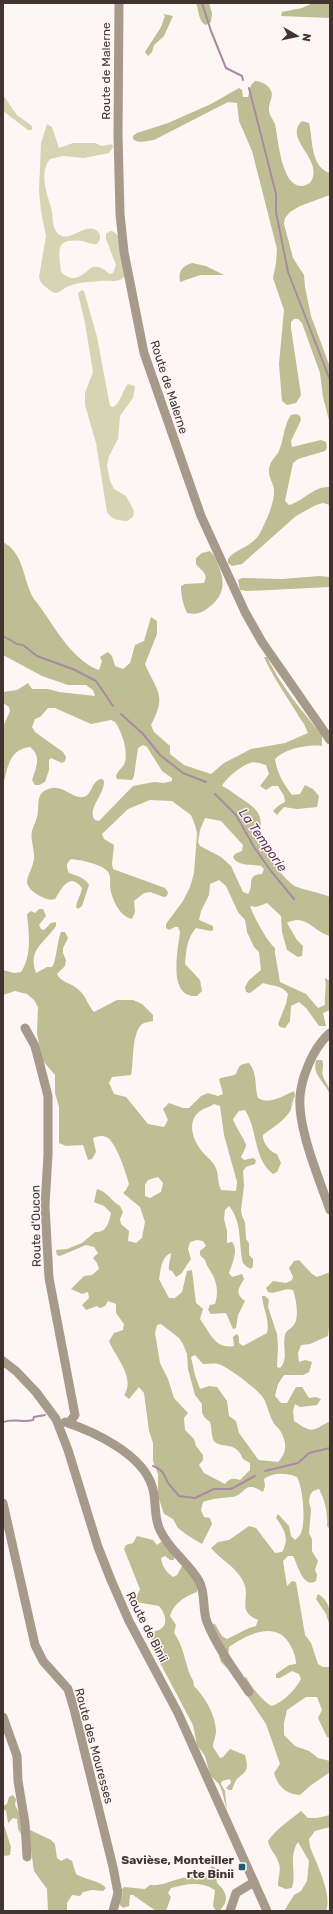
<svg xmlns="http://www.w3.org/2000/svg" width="333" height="1914" font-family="Rubik,sans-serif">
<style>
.green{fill:#d6d4b2}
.forest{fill:#bfbd93;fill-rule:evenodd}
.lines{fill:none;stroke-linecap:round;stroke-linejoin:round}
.stream{stroke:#a78ca1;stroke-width:2}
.minor{stroke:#a69a8b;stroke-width:9}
.poi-dot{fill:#205f75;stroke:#fdf6f4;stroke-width:1.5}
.labels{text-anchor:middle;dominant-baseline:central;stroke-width:3;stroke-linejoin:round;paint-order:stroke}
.street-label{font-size:12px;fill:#403330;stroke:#fdf6f4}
.poi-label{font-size:12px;font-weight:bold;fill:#403330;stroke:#fdf6f4;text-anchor:end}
.water-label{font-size:13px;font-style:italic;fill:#5f345e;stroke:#fdf6f4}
</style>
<rect width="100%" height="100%" fill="#fdf6f4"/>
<g class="green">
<path d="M3,95L17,115L32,126V130H28L3,111Z"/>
<path d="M47,124L52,127L59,148L73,143H95L102,146L112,144L113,147L109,153L84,158L63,156L50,159C38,174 48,195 52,212C53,220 52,232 62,236C72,240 90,220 99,233C101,237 100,241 97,244C92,245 87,242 82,241C54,238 59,250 61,272C74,284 81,276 92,267C101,266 103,269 110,274L113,273L116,265L106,239V234L110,231C124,231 123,263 125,275C121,284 108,280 100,281C91,282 80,282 72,285C59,288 59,300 46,287C42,284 40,282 39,277L46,236L41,211L39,191L41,143Z"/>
<path d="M82,290L84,291L97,337L110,406L113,407C121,403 122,391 128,384L135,386L133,398L120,416L118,439L109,456L107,466L110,481L114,489L126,496L134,511L133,517L127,521C118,520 112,520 107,512L96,443L85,405V393L93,372L85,323L78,293Z"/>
</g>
<g class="forest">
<path d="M196,3H209L212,13L211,22L206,25C198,22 199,10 196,3Z"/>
<path d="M313,3H330V18L281,16L282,12L302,8Z"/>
<path d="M163,14L173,16L164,36L154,45L152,52L148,56L145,52L161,27L165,16Z"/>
<path d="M255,81C260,81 267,84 270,89C275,96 268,103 269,110C269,115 273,119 275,124C278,137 281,186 301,186C304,186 307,184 310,183C326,160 282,139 302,121L309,123C313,139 310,167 330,173V195L300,206L290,212L285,218L284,224L293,258L304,275L305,287L311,316L330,367V424L323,397L320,373L302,323L298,319H294L291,322V328L301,395L296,403L287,405L282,401L279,364L284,310L273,278L276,263L277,249L252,151L239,121L237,103L228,102L154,140C147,141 138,144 133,139V136L137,133L168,123L211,104L239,88L242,90L243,97H248L251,85Z"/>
<path d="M192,263L206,266L224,275H200L180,282C178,271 182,266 192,263Z"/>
<path d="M296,414L300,416L301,420L291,441L292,447L321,440L326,442L327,448L325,451L298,459L293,463L285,501L289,505C304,501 312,487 329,487L330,505L323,503L316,505L296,516L242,564L232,566L228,563V559C238,546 254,549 263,527C268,517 275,500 274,489C273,482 268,477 269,469C270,462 274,458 278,453C284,441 283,426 291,415Z"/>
<path d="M3,542C25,554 22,579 34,599C53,622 69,659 99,670L102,661L100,657L108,652L112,656L115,666L123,669L130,663L135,645L144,641L151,617L157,621V634L145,664C157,692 167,694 151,725L154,732L170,746V754L184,765L211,774L224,763L251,749L285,743L308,733L304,724L301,720C289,699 274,680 264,657H267C281,686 301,710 322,735V746C308,744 284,749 275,759C277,773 283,783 292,795L300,794L305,785L313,789L319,796L317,807L297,809L284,807L277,815L273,811L278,806L285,802L284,796L278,786H272L266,790L260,786L269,774L266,765C261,764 255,761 250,763C241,766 226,778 222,786C229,789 233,793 239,797C258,809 265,815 258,838C264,850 285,883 297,887C307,891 319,892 330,897V936C312,931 306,913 287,923L297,940L303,946L302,956L298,957L287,950L282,932L281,916L267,903L256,907L250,906C254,917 266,940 275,948V953L280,982L306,994L318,1008L325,1005C324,995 327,988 325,978L330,981V1010L323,1013L326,1026H319L306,1008L299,1002L291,1006L290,1021L285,1028L280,1027L278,1024L286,1004L288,994C282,985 272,986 263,983L250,993L246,992L245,987L249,980L261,970L259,952L254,947L247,932L245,920L238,912L226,886L219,880L210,884L209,895L201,911L199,920L213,926V930L211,931L196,928C187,938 186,951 185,964L200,980L202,991L197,996C167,998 178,950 180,932L178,927H175L169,930L166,928V924L183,901L190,887L194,873L197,833L195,825L191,815L172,801L150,800L128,809L102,834L104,839L114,845L112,864L113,869L165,888L168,892L167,896L164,897L150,892L144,893L134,901L135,912L132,919C119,916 112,899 110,887C110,882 111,876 108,872C103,864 80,860 71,859C66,863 66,867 69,873C76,876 85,877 89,885L82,906L78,909L76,907C77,900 81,895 82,888C68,871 61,891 55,899C49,901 44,898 38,895C18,882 31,877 34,859C35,850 30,840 32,831C33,826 36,822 37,817C40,808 35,795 46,790C63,782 70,799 83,797C93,795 91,780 102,779L104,781C105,795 86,809 95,820L99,821L133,786L154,782L164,783L172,781V778L162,771L147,747L143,745L138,748L134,776L132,780L117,779L116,776C118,770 123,768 125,762C128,750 122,732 115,722L111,720L91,724L55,708H48L40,717L35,719L32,727L35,732L63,752L66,757L65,761L62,763L51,758L49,760V770L45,782L39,785H35L32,780C36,768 42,756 30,747C9,749 7,769 3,786V727L10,711L9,707L3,703V692L17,690L28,683L32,689H48L59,692L95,696L93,690L86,685H68L42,676L3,655ZM205,818L221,821L243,845L242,851L235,854L233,857C238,867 252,864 261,866L264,869L262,874C245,875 255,885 248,894L243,892L231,866L221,857L200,846L198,842L200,830Z"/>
<path d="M210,551C215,556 217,561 219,567C226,585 223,597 208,608C202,613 195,615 187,613C183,605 181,595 181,586L185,584L204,583C209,573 202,572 196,564V558L202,553Z"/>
<path d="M319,576L330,577V587L247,591L240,590L238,580L242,578L282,579Z"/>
<path d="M39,909H43L46,916L39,925L41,929L44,930L51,923L56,922V926C45,943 27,949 36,973L47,967H52C56,963 57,942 61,932H65L68,938L63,948V953L66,960L65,966L57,974C61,982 68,982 75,987C87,995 86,1003 94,1012L117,1000H133L142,1004L153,1015V1021C150,1022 145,1022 144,1023C131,1029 134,1064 131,1075L112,1077L109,1083L114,1094L126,1097L148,1124L164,1127L168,1120L163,1109L169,1103L183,1108H189L201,1096L208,1093L218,1096L223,1094L219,1079C225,1076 230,1077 236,1074C239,1065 240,1064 249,1063C258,1074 254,1085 258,1098C270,1105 282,1096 294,1091L295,1096C291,1102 293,1109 288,1114C281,1123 272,1128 263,1135C262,1142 270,1152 277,1154L281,1163L277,1172L273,1174C253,1159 258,1130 245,1110L239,1111L233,1119C235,1126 246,1142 246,1145C246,1148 243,1153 241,1157L244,1160L253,1158L256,1160L255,1164L246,1167L243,1171L244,1186L241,1210L242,1216L245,1222L246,1239L249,1243V1255L253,1259V1266L251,1269L247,1267L243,1263C238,1244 243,1223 229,1206L225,1210L224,1219L227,1231V1243L232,1242C239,1250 232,1264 229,1273L232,1277L242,1274L244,1279C239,1288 234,1293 245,1301L238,1315L236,1328L233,1329L226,1313L211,1314L208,1310L210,1305L215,1304C219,1292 217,1280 209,1269C207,1265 206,1264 205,1260L200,1255V1251L206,1246L203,1241L197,1240L190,1242L188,1249L191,1259L181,1274L176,1277L172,1271L169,1270C168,1264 171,1259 171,1253C161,1257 161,1269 159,1279L169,1298H175L182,1292L187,1271L192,1270L196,1303L203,1309L200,1319C209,1331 215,1350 234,1346L233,1337L237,1334L239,1337V1343L243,1346L267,1333C270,1320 263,1309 262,1296H265L269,1300L268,1307L277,1334L278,1346L277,1367L280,1368C289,1358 282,1348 285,1335C286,1330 290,1330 293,1326C300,1319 296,1298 293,1290C284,1287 277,1295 268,1292L266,1288L273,1281L286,1283L292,1280L293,1277L289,1268L294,1261L299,1260L312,1274L317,1277L330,1272V1318L328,1336L310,1344L301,1345L298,1353L299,1362L305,1360L312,1362L309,1372L303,1375H284L278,1384L275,1396L281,1403H287L296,1387H302L309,1398L316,1397L321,1399L317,1405L300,1407L295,1404L293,1411L294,1421C313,1434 312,1431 330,1421V1529L327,1526C328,1514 325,1500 319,1489L313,1491L310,1495L309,1502L311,1510L309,1533L312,1539V1551L318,1561L315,1570L317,1575L316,1581C303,1589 298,1565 293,1556H288L283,1561L287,1586L292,1581L296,1582L305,1635L311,1643L318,1664L323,1667H330V1738L327,1737L318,1718L322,1710L317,1697H306L287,1710L284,1723V1735L295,1746L309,1751L318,1758L330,1761V1772L310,1786L300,1795C286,1794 278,1787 274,1773L280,1764L266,1724L238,1682L246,1677C253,1689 260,1698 271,1706C283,1703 295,1690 301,1679L299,1674L292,1671L280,1678H276V1674L289,1665L296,1664C296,1656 293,1650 289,1643C275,1620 246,1635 229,1647L227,1668L221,1662L219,1656L224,1650L211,1623L215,1624L222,1636L227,1639L249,1628L256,1626L258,1620C235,1610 252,1599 243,1581C236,1567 221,1560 211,1548L218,1542L229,1540L249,1526L256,1528L275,1553L282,1552C290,1538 284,1529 276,1518L278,1514L289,1526L291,1536L295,1540C297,1538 300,1536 301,1533C306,1521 303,1488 297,1477C286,1473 274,1472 264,1479L265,1486L263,1492C244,1479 246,1495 232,1497C221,1498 214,1498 203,1502L201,1510L204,1517L210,1518L212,1524L202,1544L187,1535L178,1528L173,1519L164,1514L158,1496V1474L153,1461V1443L149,1431L144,1393L139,1387L129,1399L124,1395C136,1377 115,1357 109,1341L114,1333L123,1330L124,1324L116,1313V1304L108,1301L105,1306L100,1308L97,1306L86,1310L82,1305L89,1298L88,1292L82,1294L71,1289L84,1276L92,1275L99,1269L97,1263L93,1258L98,1253L94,1247L86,1245L60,1256L57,1255L56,1250L67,1249L82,1243L95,1232C107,1233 109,1222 111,1213L104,1206L94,1202L97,1189C108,1192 111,1201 120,1206L123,1212L120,1219L121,1224L129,1231L128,1241L136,1243L142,1238L145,1222L140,1207L123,1193L126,1190L129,1184C126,1173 117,1145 108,1138C103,1135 98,1136 93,1138L96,1152L92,1159L88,1160L83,1145L66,1146L59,1143V1107L55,1093V1075L43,1061L37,1034L38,1007L34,1000L27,994L15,991L3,995V970L14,973L21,972C32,955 29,934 27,914L31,911L35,913ZM214,1104L220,1106L224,1135L237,1182L236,1191L221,1190C217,1182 219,1173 215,1166C211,1159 205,1156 201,1150C192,1139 187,1121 200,1111C204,1108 210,1107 214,1104ZM158,1177L163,1183L161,1192L150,1198L145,1196V1185L148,1180ZM161,1324L179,1338L183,1344L187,1354L188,1369L195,1395L202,1404V1413L205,1418L210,1422C212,1428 211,1436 214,1441C220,1449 236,1440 243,1459L250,1463V1470L240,1480C233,1478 230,1478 225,1484L204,1473L199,1465L203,1460V1455L196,1446L194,1439L185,1430L184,1418L188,1413L174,1398L168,1379L160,1363L155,1333L157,1325ZM195,1355L203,1364C208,1364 214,1363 218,1364C227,1366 260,1391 264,1399C268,1407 269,1415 273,1422C275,1426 279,1428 281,1432C287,1443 287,1453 278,1462L259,1460L257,1458L239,1433L236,1421L229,1416L227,1401L217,1387L209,1386L200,1389L195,1375L191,1357Z"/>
<path d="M316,1060H322C325,1066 321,1070 323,1076C325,1083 330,1086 330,1094C324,1081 312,1075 316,1060Z"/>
<path d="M137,1536L153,1540L157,1545L162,1541L174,1557V1560H170L165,1556L161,1558C162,1566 166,1572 173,1577L177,1575L182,1566L186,1568L198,1585L197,1592C185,1596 173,1604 170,1616L176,1625L174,1633C183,1645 184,1658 189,1672C191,1678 194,1680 194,1686C205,1697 216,1716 216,1731C216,1737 213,1741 213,1747L220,1758L223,1757L230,1749L245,1755C249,1771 247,1770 236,1780C235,1782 233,1787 232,1790H229L226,1788L231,1783L230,1779L222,1781L221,1784L225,1791L227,1811L222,1791L219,1784L210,1775L205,1756L197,1745L193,1725L150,1644L155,1631C169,1629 167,1615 159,1606L136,1602L135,1600L140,1589L124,1549L126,1545L133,1543Z"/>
<path d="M318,1594C331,1602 330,1612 330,1626L326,1614L316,1599Z"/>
<path d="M13,1795L16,1799L15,1805L28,1829L51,1840L55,1844L57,1858L61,1861L67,1858L72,1861L76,1874C85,1880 99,1880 106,1888L103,1891L92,1890L83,1892L80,1896L72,1895L67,1903V1911H48L47,1889L34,1871L31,1850L18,1829L17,1819L13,1818L8,1823L6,1810L3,1811V1806L7,1804L9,1797Z"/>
<path d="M301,1811L308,1818H317L330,1815V1827L315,1831L309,1839L310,1847C316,1862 333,1896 326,1911H284L294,1895L301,1891L307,1881L309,1861L298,1842C288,1857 297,1872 292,1888L286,1889L278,1886C278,1877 282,1868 278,1861C275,1853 270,1850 268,1841C275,1830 290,1820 301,1811Z"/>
<path d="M3,1822L11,1847L10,1855L5,1856L3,1853Z"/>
<path d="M212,1866L215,1868L217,1883C227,1892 230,1901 219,1911H216L213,1906L215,1890C200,1881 187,1884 171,1888L168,1893L171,1897L166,1911H156L133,1895H130L129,1906L123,1908L119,1904V1899L122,1897L123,1892L121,1890L124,1887L145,1889L150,1885C161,1886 168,1882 179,1879C188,1876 196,1877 205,1878L208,1875L209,1869Z"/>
</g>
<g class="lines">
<g class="stream">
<path d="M202,3L211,31L226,68L242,76L243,80"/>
<path d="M249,88L276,194V212L288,272L330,380"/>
<path d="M3,636L17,644L23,645L37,656L75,670L96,681L113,706"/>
<path d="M121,714L143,734L160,755L183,773L206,782"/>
<path d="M215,794L236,815L254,847L271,871L294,899"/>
<path d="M3,1422C16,1418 22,1423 33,1420L34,1417L45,1415"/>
<path d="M330,1432V1443"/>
<path d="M153,1466C163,1469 164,1475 168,1483C171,1487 176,1492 179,1496L195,1498L214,1489H231L255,1476"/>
<path d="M265,1471L298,1463L309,1453L330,1448"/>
</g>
<g class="minor">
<path d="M119,3L118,135L120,214L124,252L144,353L201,516L245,612L262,642L330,740"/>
<path d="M25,1028L35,1046L48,1096V1154L45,1206L49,1278L75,1415L69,1423"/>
<path d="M330,1033C323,1039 318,1046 313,1055C308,1065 303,1077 301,1089C294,1121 319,1178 330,1210"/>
<path d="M3,1361L16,1371L36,1392L56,1419L68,1450L98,1547L111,1580L129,1621L178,1713L267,1911"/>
<path d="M65,1422C95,1432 142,1454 152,1486C157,1500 153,1516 160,1530C169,1550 188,1562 199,1581C206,1593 202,1610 207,1622C217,1647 234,1670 249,1692"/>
<path d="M3,1503L35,1645L43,1661L68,1689L74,1709L113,1867L118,1893L113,1911"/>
<path d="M3,1717L17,1756L18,1781L25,1823L27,1857"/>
<path d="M230,1911L236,1893L254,1882"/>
</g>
</g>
<rect class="poi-dot" x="238" y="1863" width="8" height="8" rx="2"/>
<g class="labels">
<g class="street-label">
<text transform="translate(106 71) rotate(-90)">Route de Malerne</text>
<text transform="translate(169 387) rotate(72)">Route de Malerne</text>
<text transform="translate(36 1226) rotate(-91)">Route d'Oucon</text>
<text transform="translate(147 1627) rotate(63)">Route de Binii</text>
<text transform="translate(94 1746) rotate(75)">Route des Mouresses</text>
</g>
<g class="poi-label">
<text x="234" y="1860">Savièse, Monteiller<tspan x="234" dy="14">rte Binii</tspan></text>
</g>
<g class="water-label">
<text transform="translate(263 840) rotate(55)">La Temporie</text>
</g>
</g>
<rect width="333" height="1914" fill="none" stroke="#403330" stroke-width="8"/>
<g transform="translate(297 36) rotate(99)" stroke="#fdf6f4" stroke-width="3" paint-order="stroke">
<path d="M0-3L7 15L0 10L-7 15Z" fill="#403330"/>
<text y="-6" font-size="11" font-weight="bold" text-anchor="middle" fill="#403330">N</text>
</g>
</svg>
